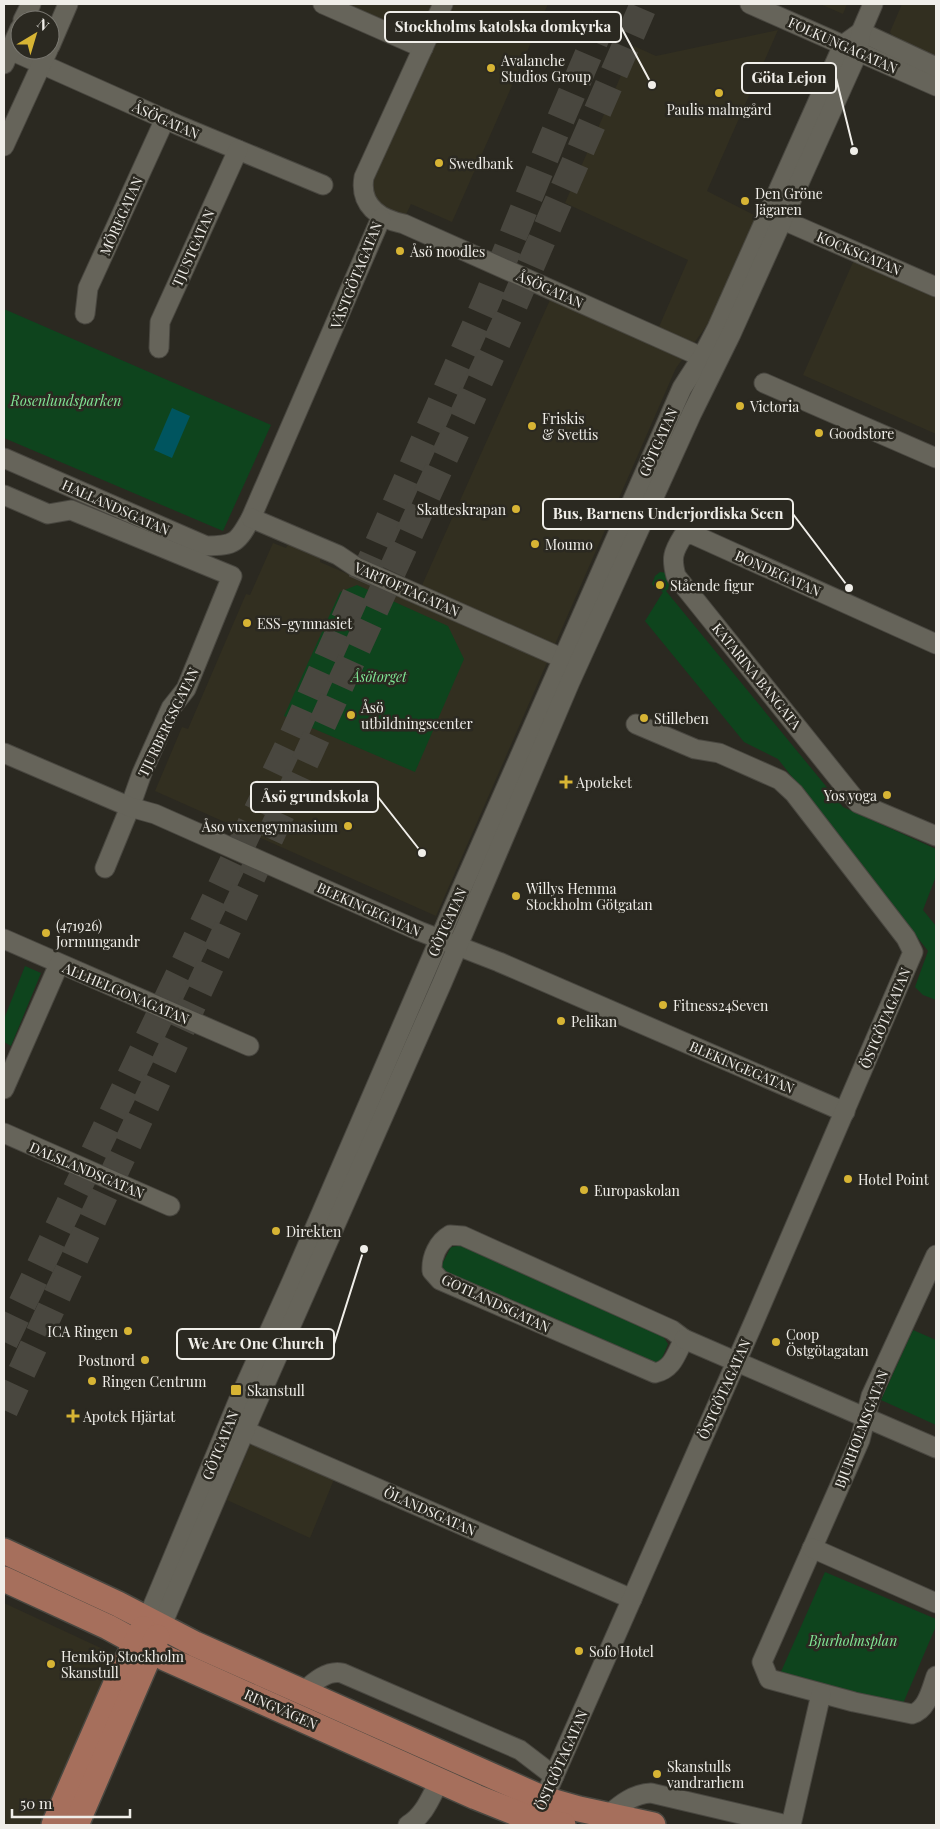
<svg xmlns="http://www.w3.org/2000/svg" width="940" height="1829" font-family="'Playfair Display',serif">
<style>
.built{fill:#322f20}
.green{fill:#0e441d}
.water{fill:#00555f}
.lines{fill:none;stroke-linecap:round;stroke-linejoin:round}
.highway-tunnel{stroke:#49473f;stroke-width:28;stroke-dasharray:28 14;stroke-linecap:butt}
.minor-casing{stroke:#494740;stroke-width:21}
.major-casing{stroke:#494740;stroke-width:28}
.minor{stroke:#66645a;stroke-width:19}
.major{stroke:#a66f5c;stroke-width:25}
.poi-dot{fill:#d7b434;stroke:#2b2921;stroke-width:2}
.labels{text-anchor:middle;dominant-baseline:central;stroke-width:5;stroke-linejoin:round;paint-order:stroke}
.street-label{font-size:14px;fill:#f0eee9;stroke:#2b2921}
.poi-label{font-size:14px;fill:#f0eee9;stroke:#2b2921;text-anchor:start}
.park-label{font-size:14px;font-style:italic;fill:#80e695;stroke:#2b2921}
.leader{fill:none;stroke:#f0eee9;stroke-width:2}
.callout-dot{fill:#f0eee9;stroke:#2b2921;stroke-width:2}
.callout{fill:#2b2921;stroke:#f0eee9;stroke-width:2}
.callout-label{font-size:15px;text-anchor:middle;font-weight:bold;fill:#f0eee9}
</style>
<rect width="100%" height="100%" fill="#2b2921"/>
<g class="built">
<path d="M317,4H548L452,222L411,204L402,223L365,200L421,49Z"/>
<path d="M820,4H847L843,14Z"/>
<path d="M902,4H936V59L895,41L890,32Z"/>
<path d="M778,30L707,191L756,216L710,321L676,368L436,916L155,791L182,727L188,729L246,594L250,595L273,543L286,548L288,544L321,558L320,562L414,603L554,291L655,336L688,260L565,203L634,46L656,56Z"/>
<path d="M858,251L936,285V434L803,375Z"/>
<path d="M254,1436L337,1472L310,1538L227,1500Z"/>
<path d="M4,1603L103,1649L116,1671L46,1825H4Z"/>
</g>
<g class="green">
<path d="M4,309L271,425L223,531L4,438Z"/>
<path d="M660,572L667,573L672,581L669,588L666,591L843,807L936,849V876L923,910L936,926V1000L923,995L915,987L928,951L778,759L744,742L645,621L663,592L656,589L652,584L655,576Z"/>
<path d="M357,585L448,626L464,659L415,772L284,716L340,592Z"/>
<path d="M25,966L41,973L11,1046L4,1042V1019Z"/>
<path d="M464,1245L661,1333L668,1344L660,1363L648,1366L448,1278L441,1266L451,1247Z"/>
<path d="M913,1330L936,1340V1425L881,1400Z"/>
<path d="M825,1572L936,1619V1626L902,1706L780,1674Z"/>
</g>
<path class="water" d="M172,408L190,416L172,458L154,450Z"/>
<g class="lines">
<g class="highway-tunnel">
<path d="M4,1342L290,743L487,300L554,135L610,4"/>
<path d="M4,1410L309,753L511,311L644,4"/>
</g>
<defs>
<g id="minor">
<path d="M323,4L423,48"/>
<path d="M443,4L364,177C359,205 379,219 404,224L713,362"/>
<path d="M750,4L936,86"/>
<path d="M23,20L31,4"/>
<path d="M861,32L936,67"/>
<path d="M50,46L68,4"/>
<path d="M10,50L178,125L323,185"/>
<path d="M4,64L20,28"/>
<path d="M4,146L48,50"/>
<path d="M783,220L936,287"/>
<path d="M85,314L88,288L165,119"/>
<path d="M159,348L160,322L238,150"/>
<path d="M764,383L936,458"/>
<path d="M4,458L206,546C235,546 238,542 251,518L381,218"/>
<path d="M4,495L48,514L71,510L232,576L186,689L171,708L142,773L130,807L105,868"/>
<path d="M251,518L338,555L356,567L564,659"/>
<path d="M936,644L692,534L683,536C673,552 671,558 676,576L858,803L936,836"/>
<path d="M4,753L130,807L155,814L419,931L499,962L845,1112"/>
<path d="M4,939L249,1046"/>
<path d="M4,1089L59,964"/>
<path d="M4,1133L170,1206"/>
<path d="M450,1235L463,1236L672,1330L684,1339C676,1354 673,1369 655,1373L440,1280L432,1271C431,1257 438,1242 450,1235Z"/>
<path d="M936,1255L871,1396L860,1440L762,1662L769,1679L854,1702L912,1714C927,1710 931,1690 936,1676"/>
<path d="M684,1339L936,1448"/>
<path d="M234,1426L632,1599"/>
<path d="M812,1548L936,1603"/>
<path d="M147,1620L239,1399L292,1281L450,915L682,388L702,357L717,328L843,45L861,32"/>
<path d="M161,1627L251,1416L442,983L570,682L692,413L731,334L840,92L858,52L861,32L873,4"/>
<path d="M304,1691C314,1682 327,1670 342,1673L520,1750L554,1776"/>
<path d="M539,1810L756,1317L913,952L906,938L794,793L780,780L719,753L695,749L636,724"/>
<path d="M608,1815C621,1804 633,1794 651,1793L787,1825"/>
<path d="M408,1825C425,1815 431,1796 440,1780"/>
<path d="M791,1825L821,1694"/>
</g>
<g id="major">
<path d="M4,1551L118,1604L195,1644L544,1799L579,1809L653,1825"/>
<path d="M4,1579L108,1627L165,1658L476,1797L534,1820L563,1825"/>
<path d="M54,1825L121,1672L143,1629"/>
<path d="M76,1825L157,1637"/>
</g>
</defs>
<use href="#minor" class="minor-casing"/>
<use href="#major" class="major-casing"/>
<use href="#minor" class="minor"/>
<use href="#major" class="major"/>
</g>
<g class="poi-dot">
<circle cx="491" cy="68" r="5"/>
<circle cx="719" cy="93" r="5"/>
<circle cx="439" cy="163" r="5"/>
<circle cx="745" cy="201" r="5"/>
<circle cx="400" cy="251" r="5"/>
<circle cx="740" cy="406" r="5"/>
<circle cx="532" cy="426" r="5"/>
<circle cx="819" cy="433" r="5"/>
<circle cx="516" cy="509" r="5"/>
<circle cx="535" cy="544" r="5"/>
<circle cx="660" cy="585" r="5"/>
<circle cx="247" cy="623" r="5"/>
<circle cx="351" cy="715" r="5"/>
<circle cx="644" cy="718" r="5"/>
<path d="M563.5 774.5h5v5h5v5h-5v5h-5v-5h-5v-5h5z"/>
<circle cx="887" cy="795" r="5"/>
<circle cx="348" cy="826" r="5"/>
<circle cx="516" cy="896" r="5"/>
<circle cx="46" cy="933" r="5"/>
<circle cx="663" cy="1005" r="5"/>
<circle cx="561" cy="1021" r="5"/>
<circle cx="848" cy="1179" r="5"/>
<circle cx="584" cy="1190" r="5"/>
<circle cx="276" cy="1231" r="5"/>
<circle cx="128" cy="1331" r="5"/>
<circle cx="776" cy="1342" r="5"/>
<circle cx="145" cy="1360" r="5"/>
<circle cx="92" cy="1381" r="5"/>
<rect x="230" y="1384" width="12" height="12" rx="2.5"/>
<path d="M70.5 1408.5h5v5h5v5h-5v5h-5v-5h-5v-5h5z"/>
<circle cx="579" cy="1651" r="5"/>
<circle cx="51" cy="1664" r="5"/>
<circle cx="657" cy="1774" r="5"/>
</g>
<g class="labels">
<g class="street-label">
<text transform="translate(843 45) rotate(24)">FOLKUNGAGATAN</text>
<text transform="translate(166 120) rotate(24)">ÅSÖGATAN</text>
<text transform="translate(121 216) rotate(-66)">MÖREGATAN</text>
<text transform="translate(193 248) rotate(-66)">TJUSTGATAN</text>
<text transform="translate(859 253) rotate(23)">KOCKSGATAN</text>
<text transform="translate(356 275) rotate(-68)">VÄSTGÖTAGATAN</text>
<text transform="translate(550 289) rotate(24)">ÅSÖGATAN</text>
<text transform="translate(658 442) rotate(-66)">GÖTGATAN</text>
<text transform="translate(116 507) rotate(24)">HALLANDSGATAN</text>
<text transform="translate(778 573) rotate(24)">BONDEGATAN</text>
<text transform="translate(407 589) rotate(24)">VARTOFTAGATAN</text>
<text transform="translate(757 676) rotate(51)">KATARINA BANGATA</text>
<text transform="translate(168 722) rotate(-64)">TJURBERGSGATAN</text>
<text transform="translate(369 909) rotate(24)">BLEKINGEGATAN</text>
<text transform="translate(447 922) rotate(-66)">GÖTGATAN</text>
<text transform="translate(126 993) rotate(23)">ALLHELGONAGATAN</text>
<text transform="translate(885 1018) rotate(-67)">ÖSTGÖTAGATAN</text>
<text transform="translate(742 1067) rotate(23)">BLEKINGEGATAN</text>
<text transform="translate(87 1170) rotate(23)">DALSLANDSGATAN</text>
<text transform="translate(496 1303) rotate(25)">GOTLANDSGATAN</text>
<text transform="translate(724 1389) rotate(-66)">ÖSTGÖTAGATAN</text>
<text transform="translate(861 1429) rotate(-69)">BJURHOLMSGATAN</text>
<text transform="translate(220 1445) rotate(-68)">GÖTGATAN</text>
<text transform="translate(430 1511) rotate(24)">ÖLANDSGATAN</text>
<text transform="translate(281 1709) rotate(24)">RINGVÄGEN</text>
<text transform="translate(561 1760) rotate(-66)">ÖSTGÖTAGATAN</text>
</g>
<g class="poi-label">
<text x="501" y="60">Avalanche<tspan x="501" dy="16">Studios Group</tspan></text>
<text x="719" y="109" text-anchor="middle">Paulis malmgård</text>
<text x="449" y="163">Swedbank</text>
<text x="755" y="193">Den Gröne<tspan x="755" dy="16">Jägaren</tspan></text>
<text x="410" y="251">Åsö noodles</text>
<text x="750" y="406">Victoria</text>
<text x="542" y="418">Friskis<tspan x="542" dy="16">&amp; Svettis</tspan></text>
<text x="829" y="433">Goodstore</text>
<text x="506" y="509" text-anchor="end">Skatteskrapan</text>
<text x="545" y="544">Moumo</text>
<text x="670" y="585">Stående figur</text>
<text x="257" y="623">ESS-gymnasiet</text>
<text x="361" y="707">Åsö<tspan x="361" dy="16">utbildningscenter</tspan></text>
<text x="654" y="718">Stilleben</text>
<text x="576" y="782">Apoteket</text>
<text x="877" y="795" text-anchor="end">Yos yoga</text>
<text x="338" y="826" text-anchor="end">Åso vuxengymnasium</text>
<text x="526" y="888">Willys Hemma<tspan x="526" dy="16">Stockholm Götgatan</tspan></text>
<text x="56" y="925">(471926)<tspan x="56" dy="16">Jormungandr</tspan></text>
<text x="673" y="1005">Fitness24Seven</text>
<text x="571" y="1021">Pelikan</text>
<text x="858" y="1179">Hotel Point</text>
<text x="594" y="1190">Europaskolan</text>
<text x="286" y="1231">Direkten</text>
<text x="118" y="1331" text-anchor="end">ICA Ringen</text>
<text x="786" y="1334">Coop<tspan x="786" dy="16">Östgötagatan</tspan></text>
<text x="135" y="1360" text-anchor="end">Postnord</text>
<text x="102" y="1381">Ringen Centrum</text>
<text x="247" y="1390">Skanstull</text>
<text x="83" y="1416">Apotek Hjärtat</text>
<text x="589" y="1651">Sofo Hotel</text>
<text x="61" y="1656">Hemköp Stockholm<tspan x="61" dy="16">Skanstull</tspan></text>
<text x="667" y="1766">Skanstulls<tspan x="667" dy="16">vandrarhem</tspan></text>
</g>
<g class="park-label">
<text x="66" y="400">Rosenlundsparken</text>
<text x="379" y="676">Åsötorget</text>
<text x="853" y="1640">Bjurholmsplan</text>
</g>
</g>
<path class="leader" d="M652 85L621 27M854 151L836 78M849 588L793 514M422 853L378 797M364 1249L334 1344"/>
<g class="callout-dot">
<circle cx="652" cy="85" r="5"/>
<circle cx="854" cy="151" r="5"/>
<circle cx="849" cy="588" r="5"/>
<circle cx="422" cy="853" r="5"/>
<circle cx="364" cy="1249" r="5"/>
</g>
<g class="callout">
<rect x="385" y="12" width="236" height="30" rx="5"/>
<rect x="742" y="63" width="94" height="30" rx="5"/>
<rect x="543" y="499" width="250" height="30" rx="5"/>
<rect x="251" y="782" width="127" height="30" rx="5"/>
<rect x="177" y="1329" width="157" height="30" rx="5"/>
</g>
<g class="callout-label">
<text x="503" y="32">Stockholms katolska domkyrka</text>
<text x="789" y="83">Göta Lejon</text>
<text x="668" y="519">Bus, Barnens Underjordiska Scen</text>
<text x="315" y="802">Åsö grundskola</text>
<text x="256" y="1349">We Are One Church</text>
</g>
<rect width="940" height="1829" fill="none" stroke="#f0eee9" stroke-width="10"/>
<g transform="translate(35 35) rotate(38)"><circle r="24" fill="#2b2921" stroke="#7a7871"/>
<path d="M0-4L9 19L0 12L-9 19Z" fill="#d7b434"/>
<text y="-8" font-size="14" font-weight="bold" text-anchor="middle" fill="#f0eee9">N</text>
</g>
<path d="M12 1809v8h118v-8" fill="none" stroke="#f0eee9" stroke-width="2.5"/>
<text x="20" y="1809" font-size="15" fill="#f0eee9" stroke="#2b2921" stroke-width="4" paint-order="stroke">50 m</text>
</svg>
